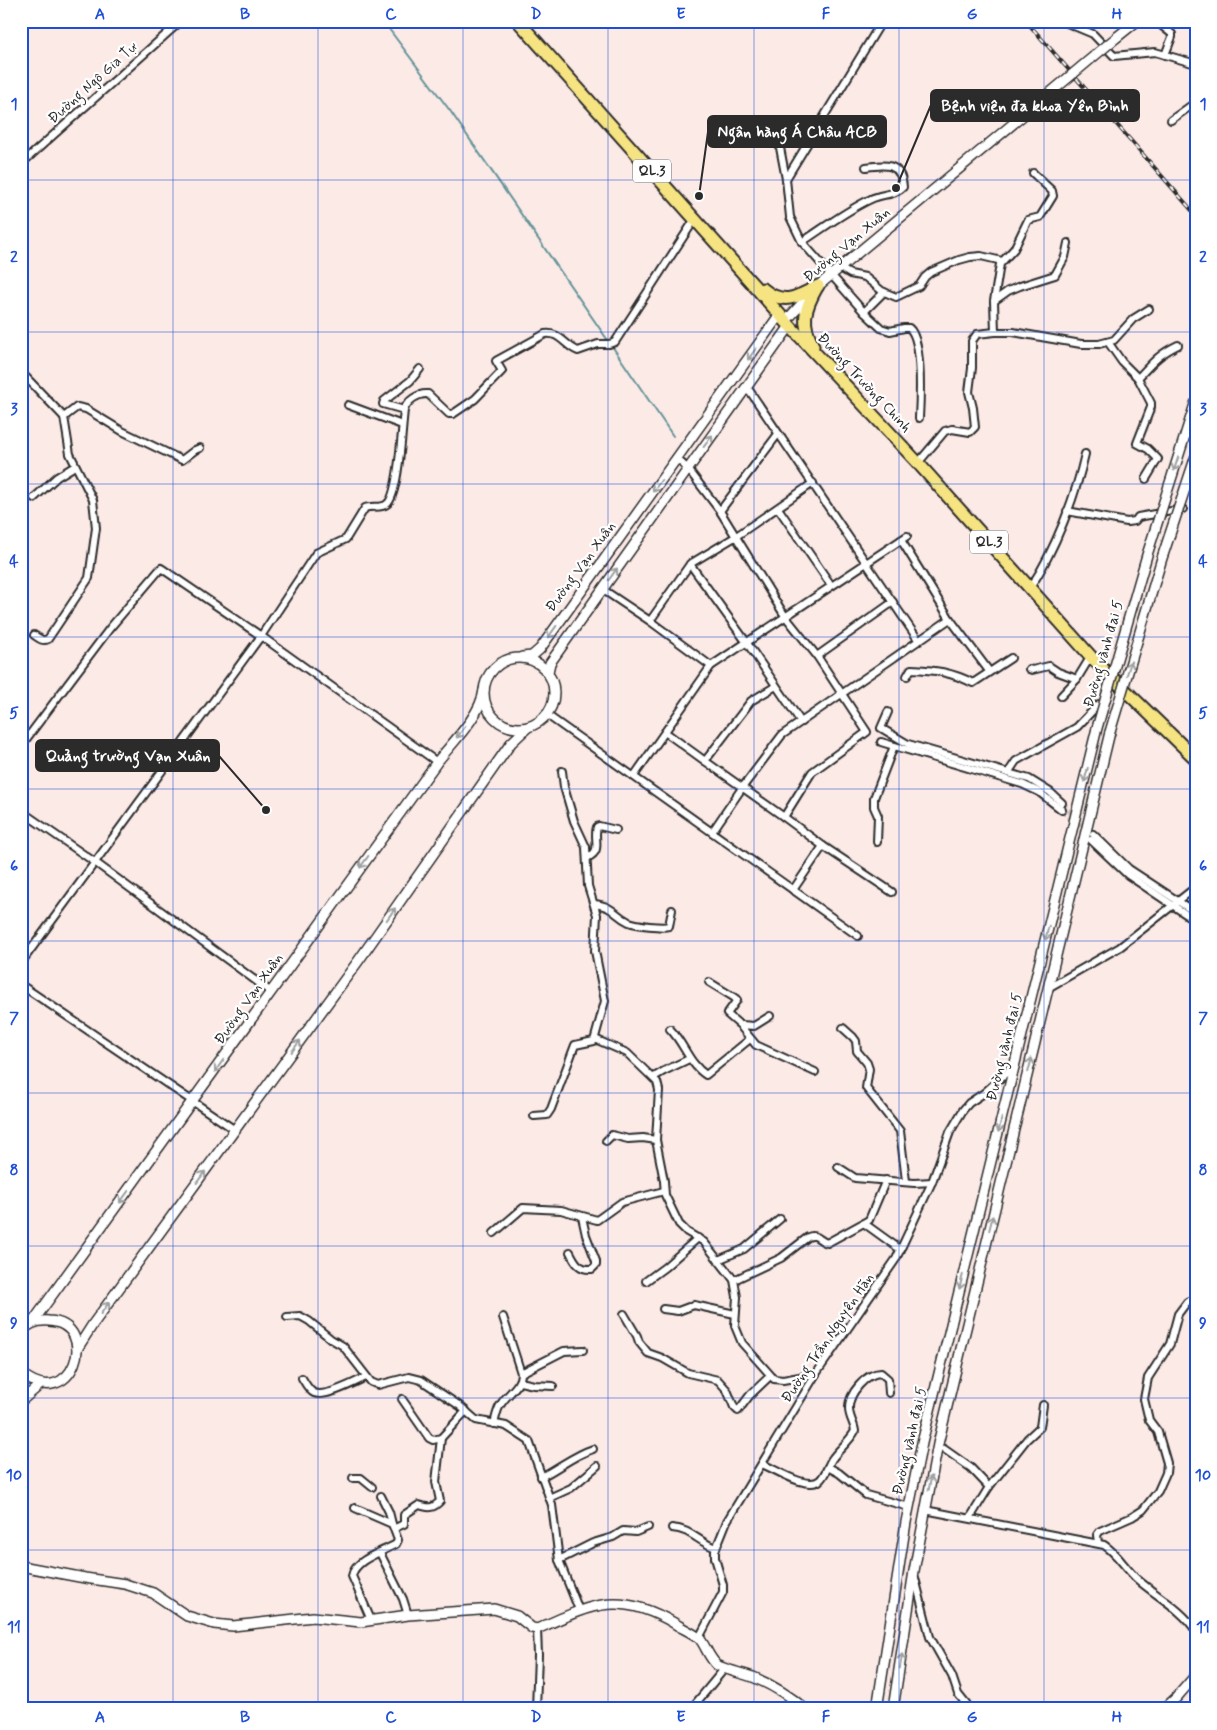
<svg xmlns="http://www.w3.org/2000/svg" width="1217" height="1730" font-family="Mynerve,sans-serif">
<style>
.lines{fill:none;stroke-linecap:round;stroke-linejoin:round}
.stream{stroke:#639397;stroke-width:2}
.street-tunnel{stroke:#d2c4c1;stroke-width:6;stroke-dasharray:6 3;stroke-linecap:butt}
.street-casing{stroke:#2b2b2b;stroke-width:10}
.secondary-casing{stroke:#2b2b2b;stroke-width:12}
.highway-casing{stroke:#2b2b2b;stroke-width:15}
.street{stroke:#fff;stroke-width:6}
.secondary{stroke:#fff;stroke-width:9}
.highway{stroke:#f6e381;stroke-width:11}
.rail-casing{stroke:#2b2b2b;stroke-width:4}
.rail{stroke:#fff;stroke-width:2;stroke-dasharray:5.5;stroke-linecap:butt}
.secondary-bridge-casing{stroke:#2b2b2b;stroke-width:12;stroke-linecap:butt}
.secondary-bridge{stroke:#fff;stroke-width:9}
.oneway{stroke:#a0a0a0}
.grid{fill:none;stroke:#1d4ed8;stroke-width:1;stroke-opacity:0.55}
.labels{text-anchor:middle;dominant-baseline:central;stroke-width:4.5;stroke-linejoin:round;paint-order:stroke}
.shield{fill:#fff;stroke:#6b6b6b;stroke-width:1}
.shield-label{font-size:14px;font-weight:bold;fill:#2b2b2b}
.street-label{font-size:15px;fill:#2b2b2b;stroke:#fff}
.leader{fill:none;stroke:#2b2b2b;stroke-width:2}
.callout-dot{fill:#2b2b2b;stroke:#fff;stroke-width:2}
.callout{fill:#2b2b2b;stroke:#2b2b2b;stroke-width:2}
.callout-label{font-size:16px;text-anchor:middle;font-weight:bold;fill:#fff}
.neatline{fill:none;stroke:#1d4ed8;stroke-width:2}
.grid-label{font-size:16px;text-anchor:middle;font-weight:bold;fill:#1d4ed8}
</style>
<rect width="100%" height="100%" fill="#fceae7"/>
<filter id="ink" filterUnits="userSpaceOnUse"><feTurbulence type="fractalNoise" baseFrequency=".02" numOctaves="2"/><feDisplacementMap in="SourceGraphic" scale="10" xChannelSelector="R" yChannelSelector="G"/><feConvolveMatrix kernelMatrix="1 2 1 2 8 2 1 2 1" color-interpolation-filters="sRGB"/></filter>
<g filter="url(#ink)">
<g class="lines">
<g class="stream">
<path d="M383,21L451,112L609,342"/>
<path d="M612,346L673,436"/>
</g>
<g class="street-tunnel">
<path d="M1062,803L1089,830"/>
<path d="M1062,810L1087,836"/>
</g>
<defs>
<g id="street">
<path d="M1062,21L1093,34L1114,56L1155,52L1196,64"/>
<path d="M1159,21L1162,26L1172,34V37L1165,55"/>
<path d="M1171,120L1196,102"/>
<path d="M777,132L786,179L790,217L802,242L864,312L881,328L890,331L904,328H909C923,339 920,400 919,418"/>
<path d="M21,164L181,21"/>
<path d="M786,179L882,21"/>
<path d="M802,242C825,227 847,210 871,199C881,194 896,195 903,187C901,162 885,164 866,167"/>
<path d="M840,268L850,274L865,277L882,291L896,297L919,286L925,277L931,272L959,260L970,257L981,256L1002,261"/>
<path d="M994,301L1008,291L1020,286L1055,275L1065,257L1068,243"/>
<path d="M864,312L884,292"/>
<path d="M995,332L994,301L1000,264L1014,249L1028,220L1040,217L1053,196L1052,191L1033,173"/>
<path d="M1108,342L1122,362L1138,378L1151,403V407L1137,443L1148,449L1158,459L1146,479"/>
<path d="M21,372L64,417L77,407L86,409L122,431L182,460L195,450L200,448"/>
<path d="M1138,378C1152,363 1159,354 1178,345"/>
<path d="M747,387L919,641"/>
<path d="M348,405L402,425"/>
<path d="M404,410L383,404L384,401L410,381L420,369"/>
<path d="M676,458L688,469L720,511L785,616L817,656L867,732L812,772L784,817"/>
<path d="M918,463L945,431L952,429L970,432L975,427L973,408L969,392L972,368V341L977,334L995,332H1013L1081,344H1099L1114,340L1133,319L1149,309"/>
<path d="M34,498L57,477L75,466"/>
<path d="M778,508L831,585"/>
<path d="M720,511L778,434"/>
<path d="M1067,511L1127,522L1135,521L1138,517L1183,509"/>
<path d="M901,540L950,619L989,671"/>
<path d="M690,564L747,643L801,722"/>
<path d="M1030,588C1055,550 1075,498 1085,454"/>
<path d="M602,589L650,621L711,666"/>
<path d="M650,621L690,564L735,537L813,483"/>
<path d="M34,635C39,638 42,642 48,639L89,578L96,528L93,500L70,454L64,417"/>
<path d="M817,656L893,602"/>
<path d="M1029,669L1032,670L1049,666L1058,672L1077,679"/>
<path d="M907,676L911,669C935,670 951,672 973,683L1011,658"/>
<path d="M1061,696L1077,679L1091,656"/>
<path d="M888,712L881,728L908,744L1029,779L1050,792L1062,803"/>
<path d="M547,715L858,936"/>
<path d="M665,732L705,761L784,817L823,846L892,892"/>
<path d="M881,742L1022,784L1039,792L1062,810"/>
<path d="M21,746L110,628L161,568L261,636L437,762"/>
<path d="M705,761L751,701L776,686"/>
<path d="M1008,773L1016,761L1077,727L1099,704"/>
<path d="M634,776L711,666L907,536"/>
<path d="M21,811L96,863L271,992"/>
<path d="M712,832L742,788L782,735L950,619"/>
<path d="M1093,834L1129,869L1196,913"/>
<path d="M1091,840L1128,875L1196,921"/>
<path d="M877,842L878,816L874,807V798L894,746"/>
<path d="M587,858C603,851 593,840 597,827L599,826L616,830"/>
<path d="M793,890L823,846"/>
<path d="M594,904C614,906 614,915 629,922C637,925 662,928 669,926L672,910"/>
<path d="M21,963L261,636L316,553L346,539L365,508C372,505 381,509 387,504C399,495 402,426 404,410C407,401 418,393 428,394L449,414H453L475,399L502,371L496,361L545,334C559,331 566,347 578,351L598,344H609L615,342L695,219"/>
<path d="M709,982L735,998L737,1000L727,1014L741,1026"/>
<path d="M21,985L235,1130"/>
<path d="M1048,988L1120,947L1196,887"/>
<path d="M770,1016L754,1026L742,1025V1028L756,1045L815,1072"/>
<path d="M843,1028L853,1037L856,1041L857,1051L867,1063L869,1069L866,1088L900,1131L906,1181"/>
<path d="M670,1029C684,1043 689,1064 706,1075L750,1039"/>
<path d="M595,1039L627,1053L657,1082L659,1090L656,1140L664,1181L665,1195L679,1224L687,1232L704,1242L734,1280L737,1297L735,1326L742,1343L774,1379L783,1380L816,1374"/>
<path d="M654,1077L664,1071L689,1059"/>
<path d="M534,1116L547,1115L551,1109L575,1045L594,1041L605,1001L595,951L597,915L588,886L586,847L574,821L564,787L562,771"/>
<path d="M606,1141L612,1135L628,1139L643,1138L656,1140"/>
<path d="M838,1167L855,1178L914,1183L932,1182"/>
<path d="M865,1224L901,1250"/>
<path d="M494,1233L523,1208L561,1210L597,1220L622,1202L664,1191"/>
<path d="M570,1252C575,1262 579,1270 592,1269L596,1265V1261L586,1235L582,1217"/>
<path d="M718,1260L744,1249L780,1219"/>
<path d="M734,1280L781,1258L808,1237C817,1233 819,1241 827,1243L869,1220L886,1180"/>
<path d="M646,1281L665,1267L698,1238"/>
<path d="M663,1309L678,1311L694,1305L735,1314"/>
<path d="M624,1314L637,1336L639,1342L648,1353L662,1358L688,1373L718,1380L727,1390L734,1407L738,1411L750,1395L770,1376"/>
<path d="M287,1317L300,1316L309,1321L331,1339L343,1346L371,1382L378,1385L409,1377L421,1380L460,1406L476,1420L506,1426L529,1441L552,1505L559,1560L579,1610"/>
<path d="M521,1373L564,1351L583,1350"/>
<path d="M302,1378C305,1383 309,1391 314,1393C326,1398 355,1382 366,1377"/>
<path d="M520,1382L534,1385L553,1386"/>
<path d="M402,1399L429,1438L433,1440L441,1438L466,1411"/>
<path d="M494,1424C496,1417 497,1409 501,1404C508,1393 521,1386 521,1373L503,1317"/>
<path d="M944,1449L971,1468L989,1487"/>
<path d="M762,1464C775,1469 808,1491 820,1480C826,1474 828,1465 832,1459C839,1449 849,1442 855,1431C854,1423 849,1417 849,1409C848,1394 866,1373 881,1373L888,1379L889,1393"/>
<path d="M828,1467L839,1473L866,1495L909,1507"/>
<path d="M541,1477C559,1468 574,1455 593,1449"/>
<path d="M353,1478H361L372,1487"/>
<path d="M381,1496L389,1512L392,1524"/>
<path d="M549,1498L571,1488L597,1466"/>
<path d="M355,1508L392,1524L398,1540L396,1544C383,1552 355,1559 352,1576L371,1620"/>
<path d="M925,1510L1104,1545C1118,1554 1125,1568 1137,1579C1156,1596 1182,1609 1196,1631"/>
<path d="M970,1518L989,1487L1027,1439L1040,1427L1043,1405"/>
<path d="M395,1528L404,1524V1515L419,1505C428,1508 433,1509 440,1501L436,1482L441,1438"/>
<path d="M672,1528C691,1529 698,1542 716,1548"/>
<path d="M1098,1543L1097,1535L1100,1531L1132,1517L1143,1510L1158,1491L1166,1473L1167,1463L1158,1432L1149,1420L1144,1399L1148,1378L1170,1344L1178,1314L1187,1302L1196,1297"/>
<path d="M380,1553L403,1599L408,1615"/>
<path d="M559,1560L593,1543L613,1537L623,1531L636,1532L648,1527"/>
<path d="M915,1578L930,1637L952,1676L958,1694L970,1709"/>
<path d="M699,1638L723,1592V1585L715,1558V1551L727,1521L816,1374L896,1259L932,1182L950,1132L963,1110L969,1103L984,1093L1015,1065"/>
<path d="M536,1709L538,1655L537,1629"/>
<path d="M691,1709L725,1668"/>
</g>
<g id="secondary">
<path d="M1117,37L1137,21"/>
<path d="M786,321L818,286L1026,113"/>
<path d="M522,657L532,656L540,649L780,314"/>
<circle cx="519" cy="693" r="35"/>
<path d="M548,672L550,663L790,326"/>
<path d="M32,1323L437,762C453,742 481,715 484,690"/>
<path d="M21,1332C28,1324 38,1320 49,1321C102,1324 72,1416 21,1373"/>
<path d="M77,1349L93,1324L359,960L511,743L528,727"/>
<path d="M21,1401L41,1384"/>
<path d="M21,1566L85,1578L125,1584L153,1593L187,1616L214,1624L233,1626L313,1617L361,1622L408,1615L494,1609L517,1616L532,1628L537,1629C591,1605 618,1590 674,1623C681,1628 694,1633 700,1639C706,1647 709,1658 717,1665C723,1669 744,1674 753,1677C772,1685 789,1695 805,1709"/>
<path d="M877,1709L906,1522L922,1443L1097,728"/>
<path d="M893,1709L914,1571L938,1444L1110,732"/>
<path d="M1164,1709L1176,1698L1196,1675"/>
</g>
<g id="highway">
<path d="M518,21L790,326L918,463L1094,660L1196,759"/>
<path d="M763,289C783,306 798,297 818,286"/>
<path d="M813,346C801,322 804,310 817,287"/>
</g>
</defs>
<use href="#street" class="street-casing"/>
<use href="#secondary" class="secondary-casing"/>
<use href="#highway" class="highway-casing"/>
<use href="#street" class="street"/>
<use href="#secondary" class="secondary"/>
<use href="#highway" class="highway"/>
<defs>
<path id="rail" d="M1026,21L1196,215"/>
</defs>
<use href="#rail" class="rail-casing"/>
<use href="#rail" class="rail"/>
<defs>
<g id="secondary-bridge">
<path d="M1026,113L1117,37"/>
<path d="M1097,728L1147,555L1196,401"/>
<path d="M1110,732L1162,558L1196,456"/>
</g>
</defs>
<use href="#secondary-bridge" class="secondary-bridge-casing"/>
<use href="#secondary-bridge" class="secondary-bridge"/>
</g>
<defs><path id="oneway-shaft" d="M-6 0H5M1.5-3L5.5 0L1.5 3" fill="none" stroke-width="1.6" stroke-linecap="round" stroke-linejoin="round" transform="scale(1.25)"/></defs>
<g class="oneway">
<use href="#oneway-shaft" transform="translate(752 354) rotate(126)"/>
<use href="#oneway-shaft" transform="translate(708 441) rotate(-54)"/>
<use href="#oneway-shaft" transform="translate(1176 464) rotate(108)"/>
<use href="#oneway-shaft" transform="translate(657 486) rotate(126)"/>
<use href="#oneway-shaft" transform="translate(613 574) rotate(-54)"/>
<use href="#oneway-shaft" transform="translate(552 632) rotate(126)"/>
<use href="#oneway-shaft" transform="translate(1129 668) rotate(-73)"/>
<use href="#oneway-shaft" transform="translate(461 732) rotate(128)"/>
<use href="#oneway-shaft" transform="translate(1086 775) rotate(104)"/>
<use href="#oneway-shaft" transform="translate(364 862) rotate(126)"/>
<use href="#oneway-shaft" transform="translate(391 914) rotate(-55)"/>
<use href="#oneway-shaft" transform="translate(1047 933) rotate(104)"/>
<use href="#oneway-shaft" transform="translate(296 1046) rotate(-54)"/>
<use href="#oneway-shaft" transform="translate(1030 1065) rotate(-76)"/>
<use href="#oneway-shaft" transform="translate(219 1066) rotate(125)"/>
<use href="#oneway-shaft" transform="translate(1000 1125) rotate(104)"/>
<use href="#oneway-shaft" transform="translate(201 1177) rotate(-54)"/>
<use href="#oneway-shaft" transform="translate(124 1197) rotate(126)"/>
<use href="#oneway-shaft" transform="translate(991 1223) rotate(-76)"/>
<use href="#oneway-shaft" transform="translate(961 1282) rotate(104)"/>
<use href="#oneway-shaft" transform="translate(105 1308) rotate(-54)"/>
<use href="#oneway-shaft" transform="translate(930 1483) rotate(-79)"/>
<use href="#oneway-shaft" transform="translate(901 1661) rotate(-81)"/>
</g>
</g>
<path class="grid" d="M173,21V1709M318,21V1709M463,21V1709M608,21V1709M754,21V1709M899,21V1709M1044,21V1709M21,180H1196M21,332H1196M21,484H1196M21,637H1196M21,789H1196M21,941H1196M21,1093H1196M21,1246H1196M21,1398H1196M21,1550H1196"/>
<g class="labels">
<g class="shield">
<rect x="633" y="159.5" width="38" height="23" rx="4"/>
<rect x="970" y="530.5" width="38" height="23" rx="4"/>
</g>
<g class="shield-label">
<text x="652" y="171">QL.3</text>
<text x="989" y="542">QL.3</text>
</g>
<g class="street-label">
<text transform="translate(93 83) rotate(-42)">Đường Ngô Gia Tự</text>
<text transform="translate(847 245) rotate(-40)">Đường Vạn Xuân</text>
<text transform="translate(864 383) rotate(47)">Đường Trường Chinh</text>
<text transform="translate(581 567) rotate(-54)">Đường Vạn Xuân</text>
<text transform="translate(1104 654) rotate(-74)">Đường vành đai 5</text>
<text transform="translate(249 999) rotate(-55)">Đường Vạn Xuân</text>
<text transform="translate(1005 1047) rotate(-76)">Đường vành đai 5</text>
<text transform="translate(828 1338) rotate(-56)">Đường Trần Nguyên Hãn</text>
<text transform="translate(910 1441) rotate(-77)">Đường vành đai 5</text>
</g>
</g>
<path class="leader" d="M896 188L931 105M699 196L708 132M266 810L219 756"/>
<g class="callout-dot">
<circle cx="896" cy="188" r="5"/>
<circle cx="699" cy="196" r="5"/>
<circle cx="266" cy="810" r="5"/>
</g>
<g class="callout">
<rect x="931" y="90" width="208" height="31" rx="5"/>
<rect x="708" y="116" width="178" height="31" rx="5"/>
<rect x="36" y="740" width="183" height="31" rx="5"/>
</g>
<g class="callout-label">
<text x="1035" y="111">Bệnh viện đa khoa Yên Bình</text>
<text x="797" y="137">Ngân hàng Á Châu ACB</text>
<text x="128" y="761">Quảng trường Vạn Xuân</text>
</g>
<rect width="1217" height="1730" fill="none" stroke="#fff" stroke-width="55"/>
<rect x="28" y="28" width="1162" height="1674" class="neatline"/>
<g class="grid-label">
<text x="100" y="19">A</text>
<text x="245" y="19">B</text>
<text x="391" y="19">C</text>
<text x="536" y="19">D</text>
<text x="681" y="19">E</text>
<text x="826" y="19">F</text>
<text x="972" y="19">G</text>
<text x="1117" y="19">H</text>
<text x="14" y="109">1</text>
<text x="1203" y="109">1</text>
<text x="14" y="262">2</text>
<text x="1203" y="262">2</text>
<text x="14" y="414">3</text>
<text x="1203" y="414">3</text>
<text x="14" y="566">4</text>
<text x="1203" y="566">4</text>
<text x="14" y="718">5</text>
<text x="1203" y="718">5</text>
<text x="14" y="871">6</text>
<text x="1203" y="871">6</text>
<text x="14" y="1023">7</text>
<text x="1203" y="1023">7</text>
<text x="14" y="1175">8</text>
<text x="1203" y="1175">8</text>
<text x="14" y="1328">9</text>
<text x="1203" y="1328">9</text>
<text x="14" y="1480">10</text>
<text x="1203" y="1480">10</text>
<text x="14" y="1632">11</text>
<text x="1203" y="1632">11</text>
<text x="100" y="1722">A</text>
<text x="245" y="1722">B</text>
<text x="391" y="1722">C</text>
<text x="536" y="1722">D</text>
<text x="681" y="1722">E</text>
<text x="826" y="1722">F</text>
<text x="972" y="1722">G</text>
<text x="1117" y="1722">H</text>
</g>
</svg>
